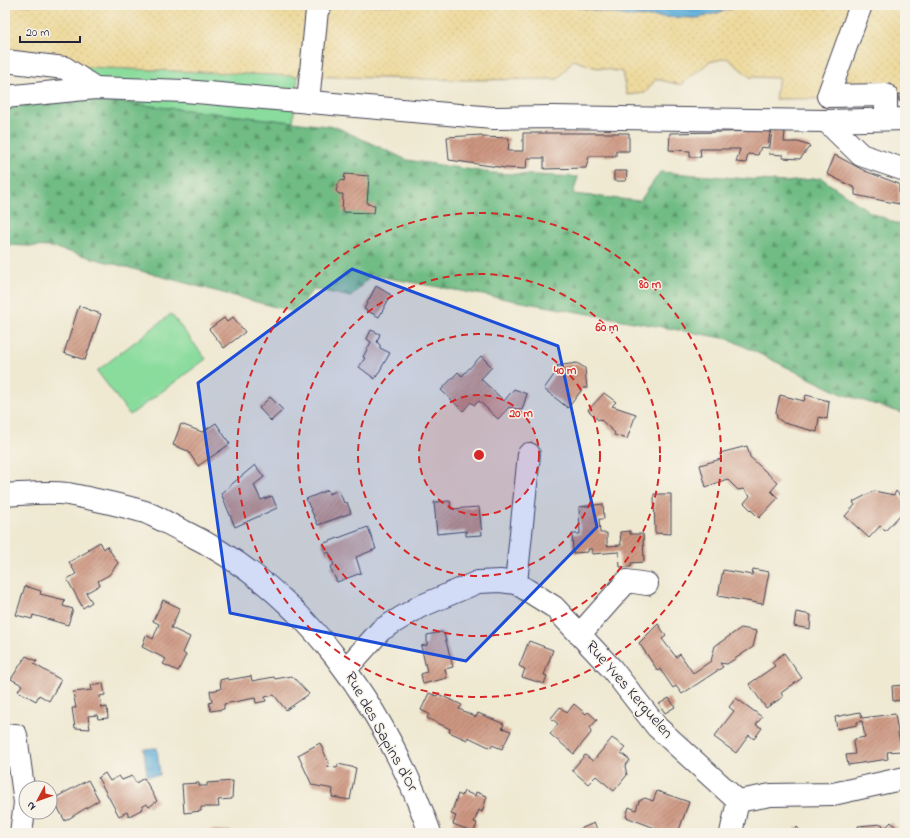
<svg xmlns="http://www.w3.org/2000/svg" width="910" height="838" font-family="'Indie Flower',sans-serif">
<style>
.green{fill:#8adc9d;stroke:#567f6c}
.forest{fill:url(#forest-firs);stroke:#486f60}
.sand{fill:url(#sand-dots);stroke:#887e6c}
.water{fill:url(#water-ripples);stroke:#40688a}
.building{fill:url(#building-hatch)}
.lines{fill:none;stroke-linecap:round;stroke-linejoin:round}
.minor-casing{stroke:#414052;stroke-width:24}
.minor{stroke:#fff;stroke-width:22}
.marked{fill:#1d4ed8;fill-opacity:0.2;stroke:#1d4ed8;stroke-width:3;stroke-linejoin:round}
.ring{fill:none;stroke:#d62828;stroke-width:2;stroke-dasharray:7 5}
.labels{text-anchor:middle;dominant-baseline:central;stroke-width:3;stroke-linejoin:round;paint-order:stroke}
.street-label{font-size:16px;fill:#22223b;stroke:#f7f3e8}
.centre{fill:#d62828;stroke:#f7f3e8;stroke-width:2}
.ring-label{font-size:12px;text-anchor:middle;font-weight:bold;fill:#d62828;stroke:#f7f3e8;stroke-width:3;stroke-linejoin:round;paint-order:stroke}
</style>
<defs>
<pattern id="forest-firs" width="22" height="20" patternUnits="userSpaceOnUse"><rect width="22" height="20" fill="#6fbc84"/><path d="M5 1l3.5 6h-7zM16 11l3.5 6h-7z" fill="#5b986d"/></pattern>
<pattern id="sand-dots" width="8" height="8" patternUnits="userSpaceOnUse"><rect width="8" height="8" fill="#eeda9e"/><path d="M2 2h.1M6 6h.1" fill="none" stroke="#ccbb89" stroke-width="1.8" stroke-linecap="round"/></pattern>
<pattern id="water-ripples" width="26" height="14" patternUnits="userSpaceOnUse"><rect width="26" height="14" fill="#5eafd9"/><path d="M2 4q2-2 4 0t4 0M15 11q2-2 4 0t4 0" fill="none" stroke="#4d8eb1"/></pattern>
<pattern id="building-hatch" width="6" height="6" patternUnits="userSpaceOnUse"><rect width="6" height="6" fill="#cd9681"/><path d="M-1 1l2-2M0 6l6-6M5 7l2-2" fill="none" stroke="#a67a6b"/></pattern>
</defs>
<rect width="100%" height="100%" fill="#f7f3e8"/>
<filter id="ink" filterUnits="userSpaceOnUse"><feTurbulence type="fractalNoise" baseFrequency=".025" numOctaves="2"/><feDisplacementMap in="SourceGraphic" scale="8" xChannelSelector="R" yChannelSelector="G"/><feConvolveMatrix kernelMatrix="1 2 1 2 8 2 1 2 1" color-interpolation-filters="sRGB"/></filter>
<filter id="wash" filterUnits="userSpaceOnUse"><feTurbulence type="fractalNoise" baseFrequency=".012" numOctaves="4" result="noise"/><feDisplacementMap in="SourceGraphic" scale="16" xChannelSelector="R" yChannelSelector="G"/><feGaussianBlur stdDeviation="0.9" result="paint"/><feColorMatrix in="noise" values="0 0 0 0 0 0 0 0 0 0 0 0 0 0 0 0 0 1.4 0 .05"/><feComposite in="paint" operator="in"/></filter>
<g filter="url(#wash)">
<rect width="100%" height="100%" fill="#efe9d2"/>
<g class="green">
<path d="M86,67L298,76L293,122L80,98Z"/>
<path d="M171,314L206,359L130,415L97,371Z"/>
</g>
<path class="forest" d="M80,98L336,127L407,160L492,173L578,177L573,194L640,201L660,172L785,182L821,178L870,212L905,227V414L842,394L729,339L371,275L351,297L314,289L294,312L51,247L5,245V107Z"/>
<path class="sand" d="M5,5H566L628,16L699,18L744,5H905V98L775,99L779,78L750,77L727,58L709,62L681,85L656,79L645,93L627,95L622,72L594,67L573,60L558,79L465,80L298,76L86,67L5,54Z"/>
<g class="water">
<path d="M566,5H744L699,18L628,16Z"/>
<path d="M157,748L160,775L147,776L144,749Z"/>
</g>
<g id="blocks">
<g class="building">
<path d="M899,94L905,95V101H899Z"/>
<path d="M772,130L785,132L784,142H798L810,146L800,159L783,158V155L769,154Z"/>
<path d="M770,131L768,148L761,147L758,155L748,154L746,163L736,162L740,149H700L701,157H690V151L669,150L670,133Z"/>
<path d="M523,133H629V151H616V156H589L586,168L544,169V158H527L526,169L505,168L449,160L447,137L482,135V137L509,138L508,151H523Z"/>
<path d="M835,155L865,171L899,184V204L855,195V188L827,174Z"/>
<path d="M614,171H627L626,181H614Z"/>
<path d="M345,174L369,176L367,204L375,205L374,213L342,212L343,194H339L336,191L338,184L341,180L344,181Z"/>
<path d="M376,286L391,295L379,317L364,309Z"/>
<path d="M79,306L101,314L85,360L64,353Z"/>
<path d="M233,317L245,332L224,348L209,329L224,318L227,322Z"/>
<path d="M371,330L380,334L377,342L380,345V348L390,353L375,379L359,367L365,358L363,357L371,342L367,339Z"/>
<path d="M481,356L492,367L481,379L504,401L514,389L527,394L522,410L509,407L498,419L479,401L474,405L471,402L463,411L441,390L458,372L462,376Z"/>
<path d="M577,363L585,368L587,389L584,387L568,408L544,389L559,368L556,366Z"/>
<path d="M604,393L616,402L612,406L636,414L627,439L614,435L615,433L600,419L598,420L588,410Z"/>
<path d="M780,395L804,401L806,395L829,401L827,419L819,417L817,432L784,423L777,418L776,412Z"/>
<path d="M270,397L283,410L271,421L259,408Z"/>
<path d="M216,423L230,444L198,466L188,451L173,445L181,424L202,432Z"/>
<path d="M747,446L750,457L778,483L771,491L778,498L759,518L744,503L750,496L743,489L738,490L727,479L706,487L700,465L721,459L720,453Z"/>
<path d="M255,465L264,477L254,485L261,500L272,496L277,508L235,527L221,493Z"/>
<path d="M328,490L329,494L339,490L344,503L347,502L351,513L318,525L306,499Z"/>
<path d="M874,491L894,495L896,491L905,502V512L901,514L885,531L880,526L869,538L845,516L855,505L853,502Z"/>
<path d="M654,494H671V534L655,533Z"/>
<path d="M450,501L451,509L479,507L482,535L466,536V531L437,534L434,502Z"/>
<path d="M603,504L604,519H599L600,533H607V546L621,545L620,532L630,531V534H643L644,562L631,563V567H620L619,552L592,554V549H588V552L573,553L572,534H580L579,507Z"/>
<path d="M368,527L376,549L356,557L361,573L337,582L330,567L334,565L329,552L326,554L322,544Z"/>
<path d="M100,542L104,549L107,546L118,563L109,575L98,581L100,585L86,593L92,602L83,608L67,579L76,574L69,562L90,550L88,549Z"/>
<path d="M753,569L769,572L763,604L718,596L723,570L752,575Z"/>
<path d="M25,586L41,591L40,594L65,600L63,606L73,609L68,625L33,615L32,619L16,615Z"/>
<path d="M163,600L180,608L171,628L190,637L183,653L186,655L178,671L163,664L166,659L142,647L146,635L153,639L159,624L153,621Z"/>
<path d="M796,612L811,615L810,629L794,626Z"/>
<path d="M658,624L666,636L662,639L676,657L680,654L693,673L711,661L715,646L741,628L757,631L753,647L727,664L720,663L723,667L682,694L676,686L673,688L660,669L658,671L639,643Z"/>
<path d="M441,632L444,634L453,667L445,669L447,678L423,684L421,674L427,672L421,646L427,645V635Z"/>
<path d="M529,641L553,650L544,675L547,676L544,684L522,677L525,669L519,666Z"/>
<path d="M784,653L802,678L781,693L783,697L766,708L749,684L775,666L772,662Z"/>
<path d="M26,656L37,661L34,664L61,680L49,701L39,695L36,701L18,691L22,685L11,679Z"/>
<path d="M251,676L252,681L274,677L275,679L292,676L309,694L286,710L274,695L265,697L266,701L256,703L255,698L224,704V709L211,711L209,703L212,702L210,691L221,689L220,680L228,678V680Z"/>
<path d="M103,683L105,695L100,696L102,708L107,707L108,718L98,719L97,715L88,716L90,729L75,728L72,708H76L73,692L92,690L91,685Z"/>
<path d="M904,685L905,700L893,701L892,686Z"/>
<path d="M429,693L437,696L438,694L462,705L459,709L476,717L478,713L504,724L502,728L511,731L502,749L492,745L491,748L468,737L467,740L449,732L450,729L427,718L429,714L421,710Z"/>
<path d="M669,698L675,707L665,713L659,704Z"/>
<path d="M736,698L762,717L756,725L762,728L754,739L749,735L736,753L714,737L734,711L729,707Z"/>
<path d="M574,704L586,714L588,712L597,720L590,728L591,733L574,754L550,734L558,724L551,718L560,707L567,713Z"/>
<path d="M860,712L862,718L895,714L901,751L887,752L888,759L848,765L846,755L855,754L853,742L855,739L865,737L862,721L857,722V725L837,729L835,717Z"/>
<path d="M612,738L625,747L621,753L630,760L625,766L627,775L614,791L596,776L588,784L572,770L585,755L593,761Z"/>
<path d="M320,743L329,763L328,767L337,768L338,764L356,768L350,800L332,797L333,789L312,785L298,755Z"/>
<path d="M105,773L110,781L119,776L122,780L132,776L136,783L144,778L157,801L149,807L147,804L142,807L143,809L129,816L127,812L119,816L98,778Z"/>
<path d="M88,780L99,800L65,821L53,799Z"/>
<path d="M233,781L232,799L218,800L219,807H201V811L184,813L182,784L199,783V786H207V783Z"/>
<path d="M464,791L475,796L476,792L487,796L482,812L479,810L474,822L477,823L474,832L453,824L456,816L451,814L458,794L462,796Z"/>
<path d="M657,791L689,802L678,833H668L626,817L629,807L636,810L639,801L645,798L653,801Z"/>
<path d="M891,822L902,833H858V826L882,824L883,827H886Z"/>
<path d="M594,823L599,833L604,830L605,833H582L580,829Z"/>
<path d="M797,827L803,833H792Z"/>
<path d="M210,830L231,831V833H210Z"/>
</g>
</g>
</g>
<g filter="url(#ink)">
<use href="#blocks" fill-opacity="0" stroke="#414052" stroke-width="1"/>
<g class="lines">
<defs>
<g id="minor">
<path d="M861,5L828,96L886,95V119"/>
<path d="M5,61L65,68L95,88"/>
<path d="M5,97L95,88L185,91L493,118L552,117L826,121L905,119"/>
<path d="M308,102L317,10L321,5"/>
<path d="M826,121L861,155L905,170"/>
<path d="M5,495C25,494 48,491 68,494C93,499 121,505 145,512C158,517 170,525 183,531C305,590 386,708 430,833"/>
<path d="M516,583L529,454"/>
<path d="M580,634L627,581L647,584"/>
<path d="M346,669L381,630L419,607L478,582L500,581L516,583L554,607L612,669L657,727L738,801L771,795L833,794L905,778"/>
<path d="M5,736L16,735L25,803L21,833"/>
<path d="M731,833L738,801"/>
</g>
</defs>
<use href="#minor" class="minor-casing"/>
<use href="#minor" class="minor"/>
</g>
</g>
<path class="marked" d="M352,269L558,346L597,527L466,661L230,613L198,383Z"/>
<circle cx="479" cy="455" r="60" fill="#d62828" fill-opacity=".12"/>
<g class="ring">
<circle cx="479" cy="455" r="60"/>
<circle cx="479" cy="455" r="121"/>
<circle cx="479" cy="455" r="181"/>
<circle cx="479" cy="455" r="242"/>
</g>
<g class="labels">
<g class="street-label">
<text transform="translate(629 690) rotate(49)">Rue Yves Kerguelen</text>
<text transform="translate(381 732) rotate(61)">Rue des Sapins d'Or</text>
</g>
</g>
<circle cx="479" cy="455" r="6" class="centre"/>
<g class="ring-label">
<text x="650" y="288">80 m</text>
<text x="607" y="331">60 m</text>
<text x="565" y="374">40 m</text>
<text x="521" y="417">20 m</text>
</g>
<rect width="910" height="838" fill="none" stroke="#f7f3e8" stroke-width="20"/>
<g transform="translate(38 800) rotate(229)"><circle r="19" fill="#f7f3e8" stroke="#a29fa3"/>
<path d="M0-3L7 15L0 10L-7 15Z" fill="#c8321e"/>
<text y="-6" font-size="11" font-weight="bold" text-anchor="middle" fill="#22223b">N</text>
</g>
<path d="M20 36v6h60v-6" fill="none" stroke="#22223b" stroke-width="2"/>
<text x="26" y="36" font-size="12" fill="#22223b" stroke="#f7f3e8" stroke-width="3" paint-order="stroke">20 m</text>
</svg>
